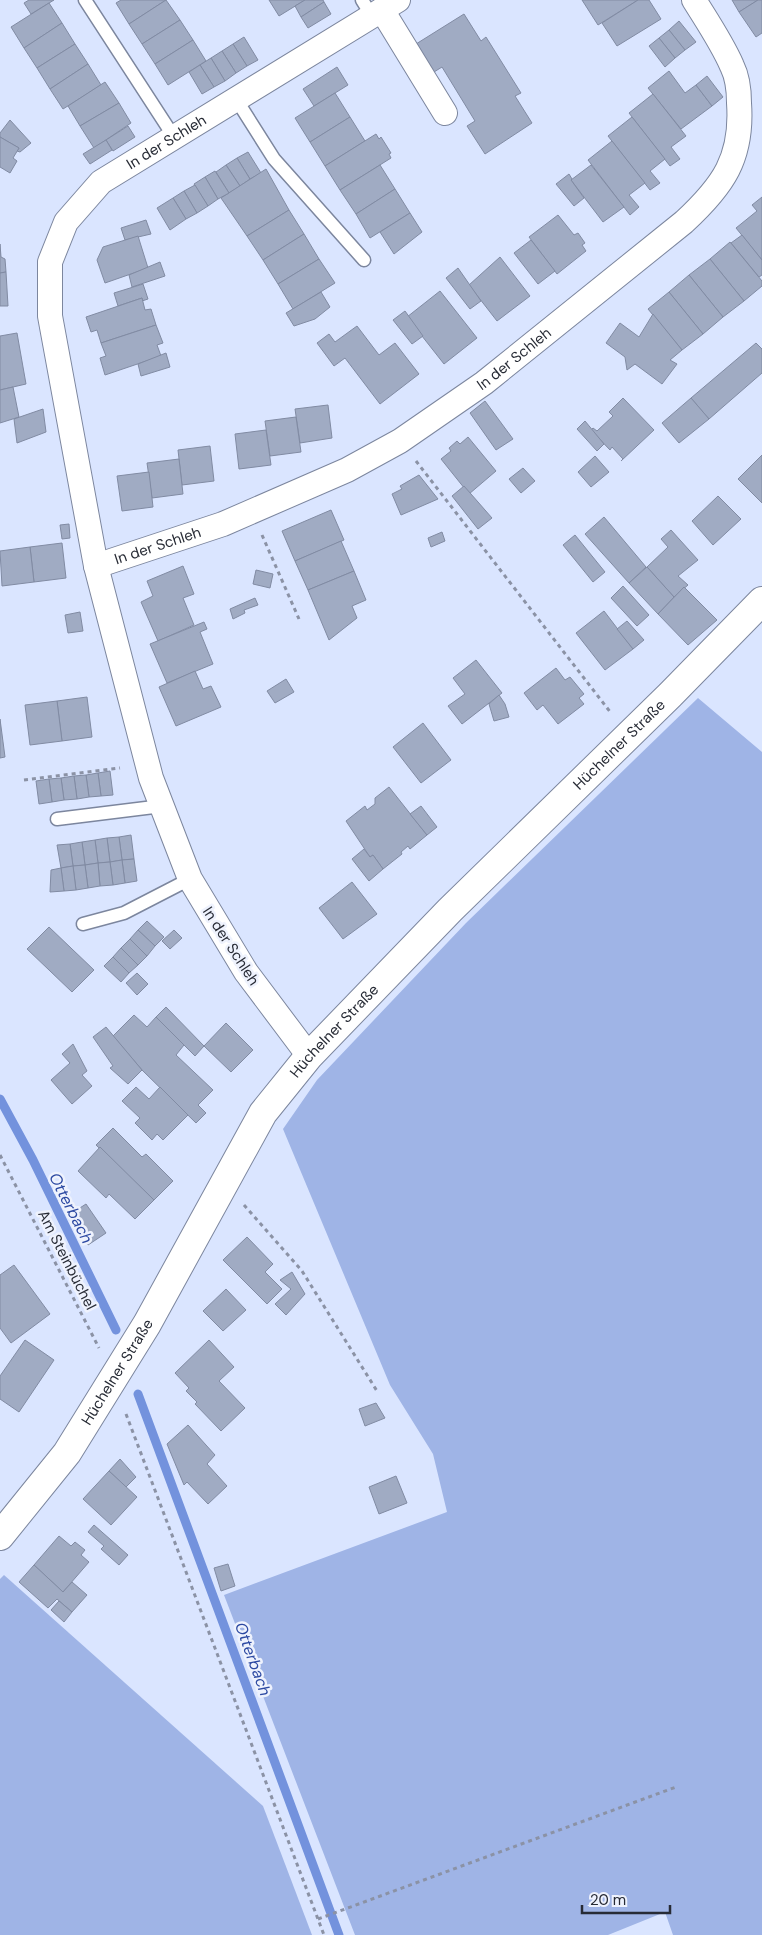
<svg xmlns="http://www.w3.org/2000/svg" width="762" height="1935" font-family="'DM Sans',sans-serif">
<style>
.green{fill:#9fb4e6}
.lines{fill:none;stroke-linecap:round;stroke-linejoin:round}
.stream{stroke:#7392dd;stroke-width:9}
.building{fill:#a0abc3;stroke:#818ba3}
.service-casing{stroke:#7c869e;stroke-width:15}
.minor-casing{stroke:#7c869e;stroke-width:26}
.tertiary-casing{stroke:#7c869e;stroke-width:30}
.path{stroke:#8b92a5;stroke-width:3;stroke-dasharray:4 4;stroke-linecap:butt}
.service{stroke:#fff;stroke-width:12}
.minor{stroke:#fff;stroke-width:24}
.tertiary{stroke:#fff;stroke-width:28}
.labels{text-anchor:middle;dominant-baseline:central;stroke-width:5;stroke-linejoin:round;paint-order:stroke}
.street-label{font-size:15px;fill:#272b35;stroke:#eef2fd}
.water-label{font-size:16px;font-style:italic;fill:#2c49a2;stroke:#eef2fd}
</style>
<rect width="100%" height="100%" fill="#dae5ff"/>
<g class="green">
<path d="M698,698L762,752V1935H673L665,1912L608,1935H355L224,1595L447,1512L433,1454L390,1385L283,1129L317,1080L466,923Z"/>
<path d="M4,1575L263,1806L312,1935H0V1579Z"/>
</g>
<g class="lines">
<g class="stream">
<path d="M0,1099L33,1160L116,1330"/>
<path d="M138,1394L339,1935"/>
</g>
</g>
<g class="building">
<path d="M29,0H54L31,14L24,3Z"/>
<path d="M121,0H166L129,24L116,3Z"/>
<path d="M166,0L180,20L142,44L129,24Z"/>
<path d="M269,0H305L279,16Z"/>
<path d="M305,0H323L324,2L301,17L295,6Z"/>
<path d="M582,0H638L598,25Z"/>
<path d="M638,0H649L661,19L617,46L602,23Z"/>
<path d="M732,0H758L739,12Z"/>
<path d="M758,0H762V33L756,37L739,12Z"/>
<path d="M324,2L331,14L308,28L301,17Z"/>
<path d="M49,3L62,23L24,48L11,27Z"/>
<path d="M464,14L481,41L486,37L521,93L515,96L532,123L485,154L467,126L475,121L442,67L434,72L416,44Z"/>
<path d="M180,20L193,40L155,64L142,44Z"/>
<path d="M679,21L696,42L685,50L669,30Z"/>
<path d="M62,23L75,44L37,68L24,48Z"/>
<path d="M669,30L685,50L675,58L659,38Z"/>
<path d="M244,37L258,60L247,66L233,44Z"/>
<path d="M659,38L675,58L665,67L649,46Z"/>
<path d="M193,40L206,61L168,85L155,64Z"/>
<path d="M75,44L88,64L50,89L37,68Z"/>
<path d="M233,44L247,66L236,73L222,51Z"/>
<path d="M222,51L236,73L225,81L211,58Z"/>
<path d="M211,58L225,81L214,87L200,65Z"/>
<path d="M88,64L101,85L63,109L50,89Z"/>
<path d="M200,65L214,87L202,94L189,72Z"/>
<path d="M337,67L348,85L314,106L303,89Z"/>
<path d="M669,71L685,93L696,85L712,106L681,129L648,88Z"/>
<path d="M707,76L723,97L712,106L696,85Z"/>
<path d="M105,82L119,103L80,126L68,106Z"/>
<path d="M335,93L350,117L310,142L295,118Z"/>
<path d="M653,94L686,136L671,147L680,159L670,166L629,113Z"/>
<path d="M119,103L131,123L94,148L80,126Z"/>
<path d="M350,117L365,141L325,166L310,142Z"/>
<path d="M632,117L665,159L650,171L660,183L650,190L608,136Z"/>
<path d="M10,120L31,143L20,152L17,151L19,148L0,137V133Z"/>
<path d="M128,126L135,137L113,151L106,140Z"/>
<path d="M376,134L379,139L381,137L391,153L389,154L391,158L340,190L325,166Z"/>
<path d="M0,137L19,148L13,158L17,161L10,173L0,167Z"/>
<path d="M106,140L112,150L90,164L83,154Z"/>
<path d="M612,141L645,183L629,195L639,207L630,215L588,160Z"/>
<path d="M248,152L261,173L250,179L237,158Z"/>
<path d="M237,158L250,179L240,186L226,165Z"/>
<path d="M226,165L240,186L229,193L216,172Z"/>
<path d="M380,165L395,189L356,214L340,190Z"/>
<path d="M591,165L624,207L603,222L571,180Z"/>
<path d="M266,169L289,210L247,236L221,198Z"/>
<path d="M215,171L229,193L218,199L205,177Z"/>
<path d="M569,174L572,179L571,180L584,198L574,206L556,184Z"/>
<path d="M205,177L218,199L208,206L194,184Z"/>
<path d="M195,185L208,206L197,213L184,191Z"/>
<path d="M395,189L410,213L370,238L356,214Z"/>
<path d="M184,191L197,213L186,219L173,198Z"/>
<path d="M762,197V260L736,228L757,211L752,205Z"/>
<path d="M173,198L186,219L170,230L157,208Z"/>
<path d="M289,210L304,234L263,260L247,236Z"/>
<path d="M410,213L422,232L394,254L380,232Z"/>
<path d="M558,215L574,235L578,233L585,243L582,245L586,251L557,274L529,237Z"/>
<path d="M146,220L151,234L125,240L121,228Z"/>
<path d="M304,234L319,259L278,284L263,260Z"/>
<path d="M742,235L762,260V275L759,277L731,243Z"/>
<path d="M138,236L148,268L105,283L97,260L103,247Z"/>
<path d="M531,240L555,271L538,284L514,253Z"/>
<path d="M730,242L762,281V286L744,301L710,259Z"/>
<path d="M0,244L1,257L5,259L6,272L0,273Z"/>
<path d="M500,257L530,296L497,321L469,285Z"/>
<path d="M319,259L335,283L293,309L278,284Z"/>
<path d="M710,259L744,301L723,317L689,275Z"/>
<path d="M160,262L165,276L132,287L129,275Z"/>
<path d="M458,268L481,301L470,309L446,278Z"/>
<path d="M6,272L8,306H0V273Z"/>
<path d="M689,275L723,317L703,334L669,292Z"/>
<path d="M143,284L148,299L142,301V298L118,306L114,293Z"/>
<path d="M440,291L477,338L444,364L407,317Z"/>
<path d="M321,292L330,307L315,319L294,326L286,313Z"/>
<path d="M669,292L703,334L682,350L648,309Z"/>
<path d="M142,298L145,310L151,309L156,325L101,343L97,330L91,332L86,317Z"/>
<path d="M405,311L423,336L412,344L393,320Z"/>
<path d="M653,314L682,350L670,360L677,364L662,384L635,364L627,370L625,357L606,343L620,323L639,337Z"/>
<path d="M156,325L163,343L157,345L161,356L105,375L100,358L106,356L101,343Z"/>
<path d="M357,326L379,355L395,343L419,374L380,404L345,358L334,366L317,343L329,334L335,342Z"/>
<path d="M17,333L26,384L0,390V336Z"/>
<path d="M756,343L762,349V373L709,419L691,398Z"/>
<path d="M166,353L170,367L141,376L138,364Z"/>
<path d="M13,387L19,417L0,423V390Z"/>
<path d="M623,398L654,430L621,461L623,459L612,447L610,450L591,430L593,428L597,431L613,416L609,412Z"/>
<path d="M691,398L709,419L679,443L662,423Z"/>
<path d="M485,401L513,439L496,450L470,413Z"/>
<path d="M328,405L332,438L300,443L295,409Z"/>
<path d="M43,409L46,432L17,443L14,419Z"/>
<path d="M296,417L301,452L270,456L265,421Z"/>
<path d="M585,421L604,444L597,451L577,429Z"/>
<path d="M266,430L271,465L239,469L235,434Z"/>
<path d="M468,437L496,471L469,494L441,459L451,451L449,448L457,441L460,444Z"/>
<path d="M210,446L214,481L182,485L178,450Z"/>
<path d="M762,455V503L738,479Z"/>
<path d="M595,456L609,472L591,487L578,472Z"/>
<path d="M179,459L183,494L152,498L147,463Z"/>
<path d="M523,468L535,481L521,493L509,479Z"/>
<path d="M149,472L153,507L122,511L117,476Z"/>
<path d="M419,475L438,499L401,515L392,494L402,489L400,486Z"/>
<path d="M464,486L492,518L478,529L452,496Z"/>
<path d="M718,496L741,519L713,545L692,521Z"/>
<path d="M331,510L344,540L295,561L282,531Z"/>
<path d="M604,517L646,567L629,583L585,534Z"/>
<path d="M69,524L70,538L62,539L60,525Z"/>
<path d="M671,530L698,560L678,576L688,585L674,597L647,567L668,547L661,539Z"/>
<path d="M442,532L445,541L431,547L428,538Z"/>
<path d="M575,535L605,572L593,582L563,545Z"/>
<path d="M341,541L354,571L308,590L295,561Z"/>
<path d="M62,543L66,578L34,582L30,547Z"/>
<path d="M30,547L34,582L2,586L0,551Z"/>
<path d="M183,566L194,594L183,598L194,625L158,641L141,602L153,596L147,581Z"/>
<path d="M647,567L674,597L658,614L629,583Z"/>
<path d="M256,570L273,574L270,588L253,584Z"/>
<path d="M354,571L366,600L352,606L357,618L329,640L308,590Z"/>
<path d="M623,586L649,615L637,626L611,598Z"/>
<path d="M684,587L717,620L688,645L658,614Z"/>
<path d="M255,598L258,605L244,610L245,613L233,619L230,609Z"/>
<path d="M604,611L633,649L605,670L576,633Z"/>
<path d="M80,612L83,631L68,633L65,615Z"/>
<path d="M627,621L644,640L633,649L617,629Z"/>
<path d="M204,622L207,629L200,632L213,664L167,683L150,644Z"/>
<path d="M476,660L502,693L462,724L448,706L465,694L453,678Z"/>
<path d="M556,668L565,680L570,677L584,694L579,698L584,704L558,724L543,705L537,710L524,693Z"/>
<path d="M195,671L203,689L211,686L221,707L176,726L159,687Z"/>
<path d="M286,679L294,692L275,703L267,691Z"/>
<path d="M499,695L505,704L509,717L494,721L489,704Z"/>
<path d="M87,697L92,737L62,741L57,701Z"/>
<path d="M57,701L62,741L30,745L25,705Z"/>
<path d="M0,719L5,757L0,758Z"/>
<path d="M423,723L451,760L421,783L393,747Z"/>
<path d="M110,771L113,795L101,796L98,773Z"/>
<path d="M98,773L101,796L89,797L86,775Z"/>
<path d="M86,775L89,797L77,799L74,776Z"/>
<path d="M74,776L77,799L64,800L61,778Z"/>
<path d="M61,778L64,800L52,802L49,779Z"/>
<path d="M49,779L52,802L39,804L36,781Z"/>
<path d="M389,787L427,835L410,849L408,846L401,852L402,854L383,869L373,855L370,857L346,821L365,806L367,810L375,804V798Z"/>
<path d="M421,806L437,827L427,835L410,814Z"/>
<path d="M131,835L134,859L122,860L119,837Z"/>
<path d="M119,837L122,860L110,862L107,838Z"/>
<path d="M107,838L110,862L98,863L95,840Z"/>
<path d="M95,840L98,863L85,865L82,842Z"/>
<path d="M82,842L85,865L73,866L70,844Z"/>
<path d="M70,844L73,866L61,868L57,845Z"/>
<path d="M364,849L370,857L373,855L383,869L369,881L352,859Z"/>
<path d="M134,859L137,881L125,883L122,860Z"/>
<path d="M122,860L125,883L113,885L110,862Z"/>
<path d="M110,862L113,885L100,886L98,863Z"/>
<path d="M98,863L100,886L88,888L85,865Z"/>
<path d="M85,865L88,888L76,890L73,866Z"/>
<path d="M73,866L76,890L64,891L61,868Z"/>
<path d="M61,868L64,891L50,892L51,870Z"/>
<path d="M352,882L377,914L343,939L319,908Z"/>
<path d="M147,921L164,937L155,946L138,930Z"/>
<path d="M49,927L94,970L72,992L27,949Z"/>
<path d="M138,930L155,946L147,956L130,939Z"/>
<path d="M174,930L182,938L170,949L162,941Z"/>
<path d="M130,939L147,956L138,965L121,948Z"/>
<path d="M121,948L138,965L129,973L113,957Z"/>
<path d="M113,957L129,973L121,982L104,966Z"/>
<path d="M137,973L148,984L137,995L126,983Z"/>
<path d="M166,1007L204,1046L195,1056L156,1017Z"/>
<path d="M134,1015L147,1027L156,1017L184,1045L176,1055L213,1090L198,1105L206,1113L196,1123L142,1070L113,1036Z"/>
<path d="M226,1023L253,1050L231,1072L204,1046Z"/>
<path d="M106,1027L142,1070L128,1084L110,1068L113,1066L93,1037Z"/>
<path d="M73,1044L87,1071L82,1075L92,1086L72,1104L51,1080L70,1063L62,1054Z"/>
<path d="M136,1087L149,1099L160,1087L188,1115L163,1140L157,1134L152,1140L135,1123L140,1118L122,1101Z"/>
<path d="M113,1128L142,1157L146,1154L173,1181L154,1200L96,1145Z"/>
<path d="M100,1147L154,1200L135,1219L109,1194L106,1198L78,1171Z"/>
<path d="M86,1204L106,1233L88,1245L72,1213Z"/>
<path d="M247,1237L273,1264L265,1272L282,1289L267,1304L223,1260Z"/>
<path d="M14,1265L50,1314L11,1343L0,1328V1275Z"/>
<path d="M292,1272L305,1294L286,1315L275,1304L291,1289L280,1280Z"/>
<path d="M226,1289L246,1310L223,1331L203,1311Z"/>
<path d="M25,1340L54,1360L19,1412L0,1399V1376Z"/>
<path d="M209,1340L234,1367L219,1381L245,1408L221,1431L195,1404L197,1402L186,1391L189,1388L175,1373Z"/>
<path d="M376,1403L385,1418L365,1426L359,1409Z"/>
<path d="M188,1425L215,1455L207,1464L227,1486L208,1504L187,1482L184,1485L167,1444Z"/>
<path d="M120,1459L136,1477L126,1487L109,1471Z"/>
<path d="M109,1471L137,1497L111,1525L83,1499Z"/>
<path d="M396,1476L407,1503L379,1514L369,1487Z"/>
<path d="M94,1525L128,1555L119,1565L101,1549L104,1546L88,1532Z"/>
<path d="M59,1536L71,1546L75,1542L85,1550L81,1555L89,1562L63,1592L34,1565Z"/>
<path d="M228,1564L235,1586L221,1591L214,1568Z"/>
<path d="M34,1565L63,1592L72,1582L87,1595L72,1612L57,1599L48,1608L19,1582Z"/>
<path d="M59,1601L72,1612L64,1622L51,1610Z"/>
</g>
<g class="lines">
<defs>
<g id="service">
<path d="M85,0L174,137"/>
<path d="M362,0L372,16"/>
<path d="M236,99L274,159L364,260"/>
<path d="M57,819L162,806"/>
<path d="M83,924L124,913L190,879"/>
</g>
<g id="minor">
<path d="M382,10L445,113"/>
<path id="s1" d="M96,566L223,524L347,470L400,441L484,383L684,222C723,186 743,158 739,103C739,92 737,76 732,66C722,43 707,21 694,0"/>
<path id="s2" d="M309,1056L246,972L190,879L151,778L96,566L50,316V262L66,222L101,182L398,0"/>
</g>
<g id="tertiary">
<path id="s3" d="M0,1536L67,1453L147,1324L263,1113L309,1056L450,910L670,695L762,601"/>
</g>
</defs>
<use href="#service" class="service-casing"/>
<use href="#minor" class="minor-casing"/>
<use href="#tertiary" class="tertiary-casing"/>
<g class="path">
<path d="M416,461L611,713"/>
<path d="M262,535L299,619"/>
<path d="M24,780L120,768"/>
<path d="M0,1155L99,1348"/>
<path d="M244,1205L302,1271L377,1391"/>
<path d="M126,1414L324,1935"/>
<path d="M318,1919L676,1787"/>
</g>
<use href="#service" class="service"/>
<use href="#minor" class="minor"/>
<use href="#tertiary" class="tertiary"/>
</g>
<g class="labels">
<g class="street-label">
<text stroke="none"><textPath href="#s2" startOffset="1022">In der Schleh</textPath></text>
<text stroke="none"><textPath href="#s1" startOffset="470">In der Schleh</textPath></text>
<text stroke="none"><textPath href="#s1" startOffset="65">In der Schleh</textPath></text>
<text stroke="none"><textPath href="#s3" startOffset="1012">Hüchelner Straße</textPath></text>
<text transform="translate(231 946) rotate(57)">In der Schleh</text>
<text stroke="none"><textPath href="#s3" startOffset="608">Hüchelner Straße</textPath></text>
<text transform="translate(67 1260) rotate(63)">Am Steinbüchel</text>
<text stroke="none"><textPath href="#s3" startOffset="202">Hüchelner Straße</textPath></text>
</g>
<g class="water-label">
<text transform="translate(71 1208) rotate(63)">Otterbach</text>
<text transform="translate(253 1659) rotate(70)">Otterbach</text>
</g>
</g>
<path d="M582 1905v8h88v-8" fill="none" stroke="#272b35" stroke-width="2.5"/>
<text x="590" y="1905" font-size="15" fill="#272b35" stroke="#eef2fd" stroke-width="4" paint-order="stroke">20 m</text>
</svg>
